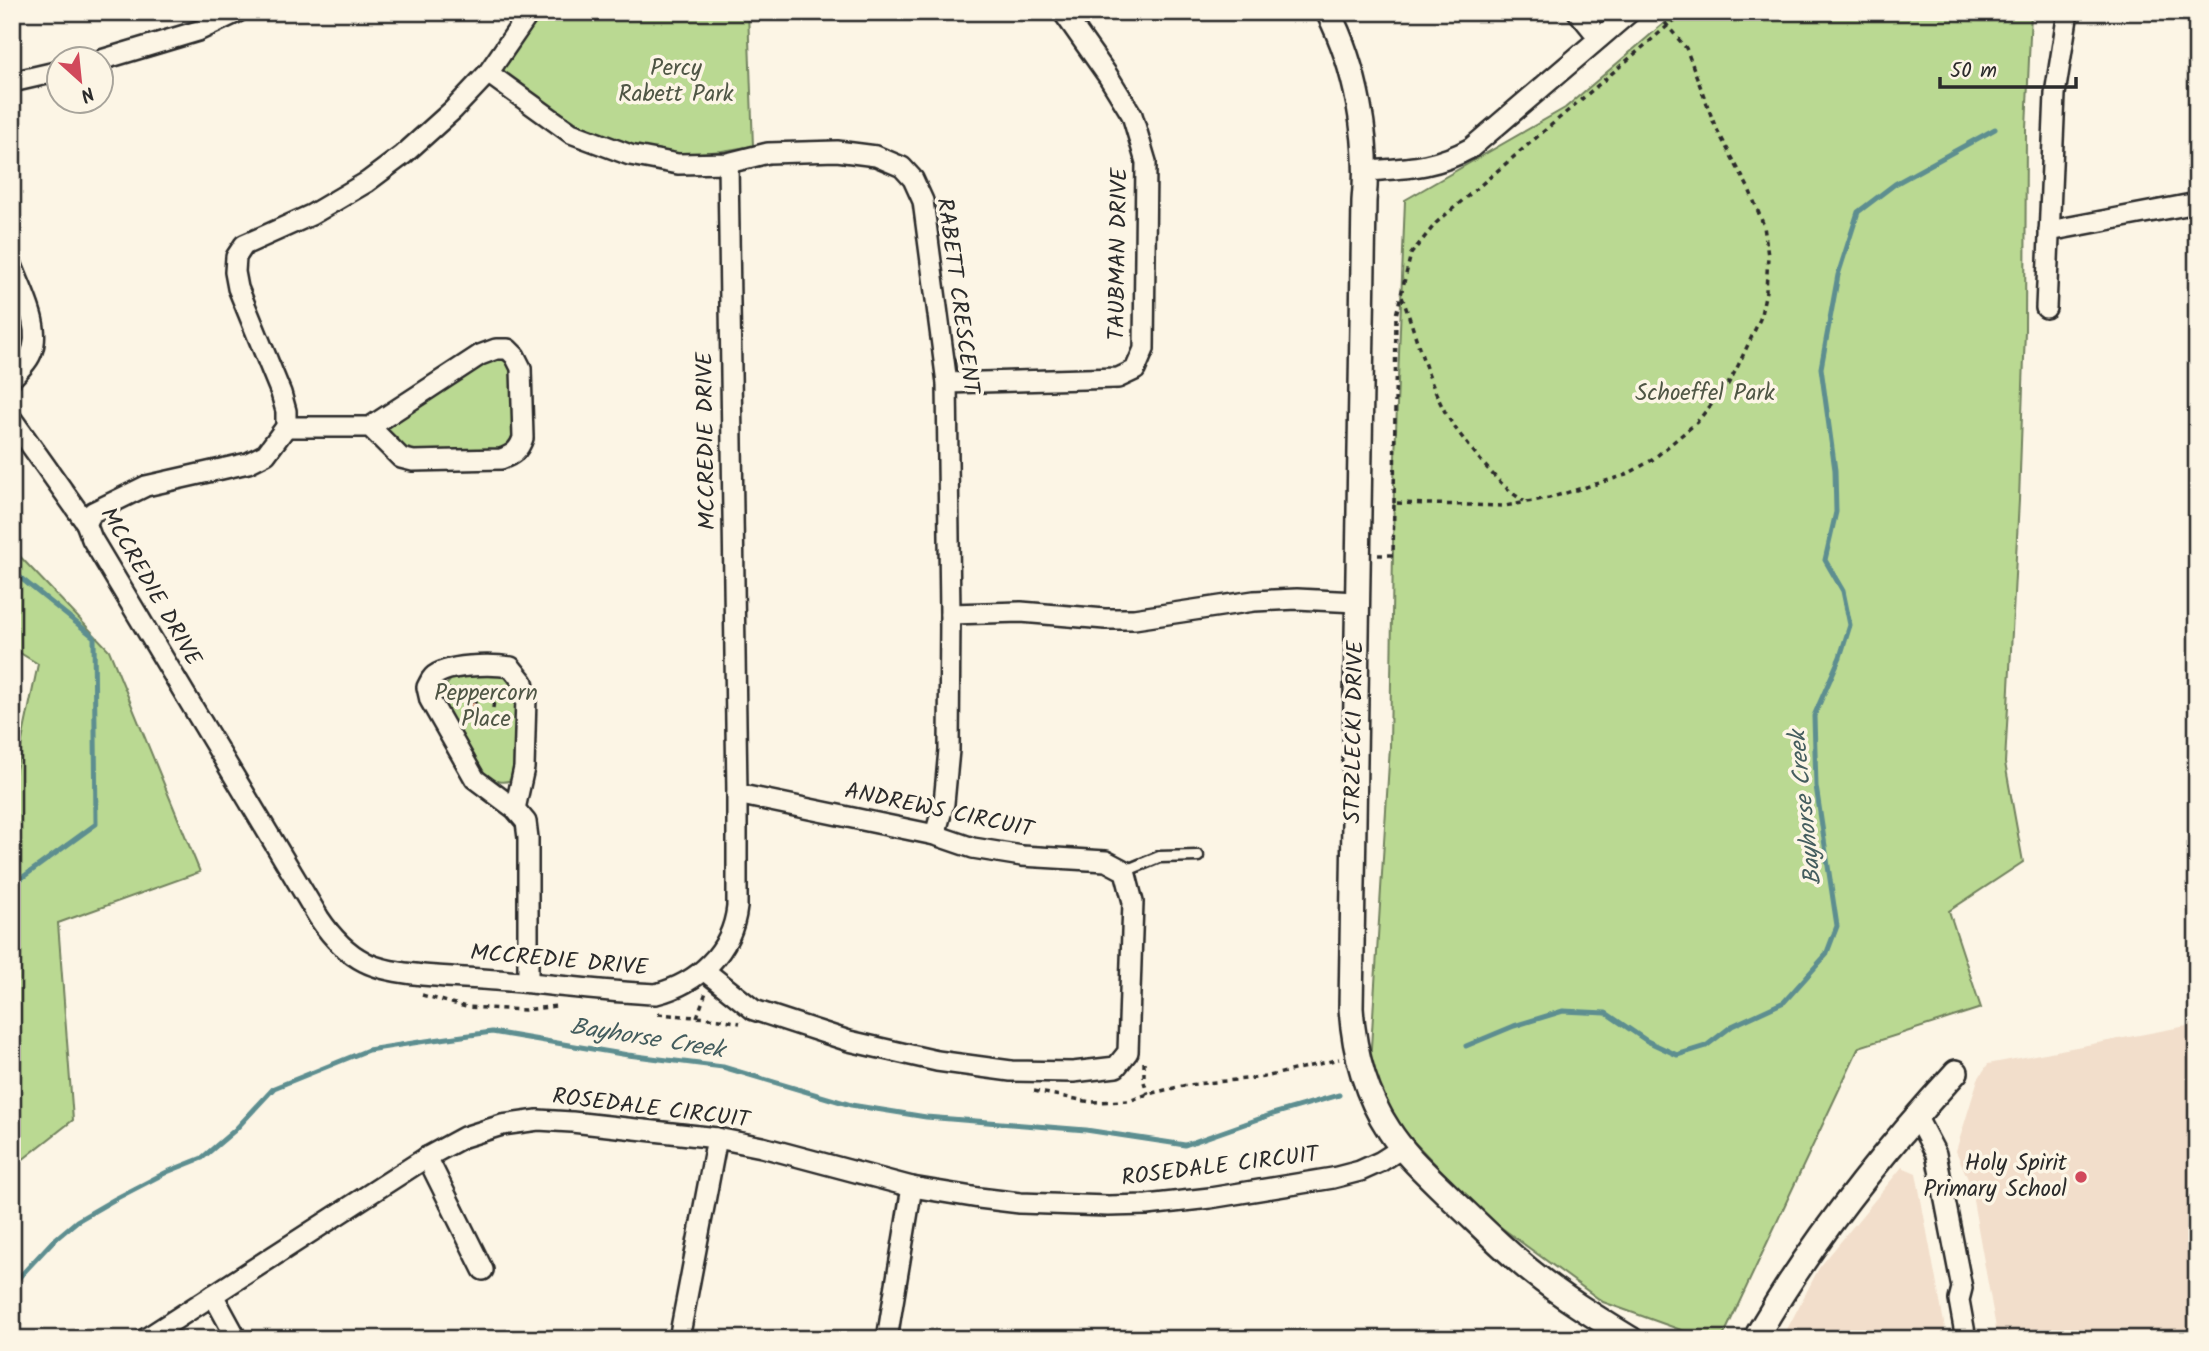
<svg xmlns="http://www.w3.org/2000/svg" width="2209" height="1351" font-family="Kalam,sans-serif">
<style>
.built{fill:#f2decb}
.green{fill:#bad992;stroke:#72825e;stroke-width:2}
.lines{fill:none;stroke-linecap:round;stroke-linejoin:round}
.stream{stroke:#5d8e90;stroke-width:5}
.building{fill:#dca98f;stroke:#2b2b2b;stroke-width:2;filter:url(#shadow)}
.service-casing{stroke:#2b2b2b;stroke-width:15}
.minor-casing{stroke:#2b2b2b;stroke-width:24}
.tertiary-casing{stroke:#2b2b2b;stroke-width:28}
.path{stroke:#2b2b2b;stroke-width:3.5;stroke-dasharray:5 5;stroke-linecap:butt}
.service{stroke:#fcf5e5;stroke-width:10}
.minor{stroke:#fcf5e5;stroke-width:19}
.tertiary{stroke:#fcf5e5;stroke-width:23}
.poi-dot{fill:#d1495b;stroke:#fcf5e5;stroke-width:2.5}
.labels{text-anchor:middle;dominant-baseline:central;stroke-width:7;stroke-linejoin:round;paint-order:stroke}
.park-label{font-size:23px;fill:#4f5645;stroke:#fcf5e5}
.street-label{font-size:23px;fill:#2b2b2b;stroke:#fcf5e5}
.poi-label{font-size:23px;fill:#2b2b2b;stroke:#fcf5e5;text-anchor:end}
.water-label{font-size:24px;font-style:italic;fill:#445d5e;stroke:#fcf5e5}
</style>
<defs>
<filter id="shadow"><feDropShadow dx="6" dy="-6" stdDeviation="0" flood-color="#0004"/></filter>
</defs>
<rect width="100%" height="100%" fill="#fcf5e5"/>
<filter id="ink" filterUnits="userSpaceOnUse"><feTurbulence type="fractalNoise" baseFrequency=".0143" numOctaves="2"/><feDisplacementMap in="SourceGraphic" scale="14" xChannelSelector="R" yChannelSelector="G"/><feConvolveMatrix kernelMatrix="1 2 1 2 8 2 1 2 1" color-interpolation-filters="sRGB"/></filter>
<g filter="url(#ink)">
<g class="built">
<path d="M2197,1024V1339H1998L1970,1184L1956,1151L1978,1079L1988,1064Z"/>
<path d="M1902,1167L1916,1173L1947,1339H1782L1819,1268Z"/>
</g>
<g class="green">
<path d="M540,12H748L753,146L722,151L680,155L628,145L585,128L498,72Z"/>
<path d="M1677,12H2031L2026,129L2025,330L2019,500L2005,763L2023,862L1949,911L1981,1008L1859,1047L1722,1339H1706L1603,1302L1484,1215L1395,1122L1370,1063L1390,747L1394,483L1405,200L1565,108Z"/>
<path d="M493,358C498,359 505,359 508,364C518,376 514,426 514,443L505,451L409,454L382,427Z"/>
<path d="M12,548L109,650L200,872L58,923L73,1120L12,1168V789L38,664L12,648Z"/>
<path d="M492,672L507,676L520,692L518,765L511,780C501,784 494,781 485,774L443,704V689L452,678Z"/>
</g>
<g class="lines">
<g class="stream">
<path d="M12,571L94,637L96,824L12,885"/>
<path d="M12,952L14,998L12,1000"/>
<path d="M1466,1046L1514,1026L1563,1011L1606,1013L1647,1041L1677,1055L1706,1046L1732,1026L1784,1002L1826,955L1837,926L1816,786L1814,716L1840,657L1850,625L1843,591L1825,560L1836,512L1835,470L1821,368L1838,275L1858,212L1895,184L1995,129"/>
<path d="M12,1285L52,1242L77,1221L115,1199L167,1172L202,1158L235,1130L274,1088L368,1050L426,1041L492,1032L628,1055L723,1067L851,1105L926,1117L1086,1130L1185,1145L1273,1114L1339,1095"/>
</g>
</g>
<path class="building" d="M467,702H476V713L467,714Z"/>
<g class="lines">
<defs>
<g id="service">
<path d="M1125,871L1159,857L1198,856"/>
<path d="M1950,1339L1966,1336"/>
</g>
<g id="minor">
<path d="M1578,12L1599,38"/>
<path d="M101,60L198,31L238,12"/>
<path d="M488,73L571,133L630,155L678,164L728,163L768,153L837,151L876,156L902,167L913,179L923,201L947,383L950,614L949,750L944,803L935,835"/>
<path d="M12,82L60,71"/>
<path d="M1367,171C1407,168 1435,168 1471,148L1630,12"/>
<path d="M2049,231L2197,203"/>
<path d="M12,265C22,292 44,329 30,356C26,364 18,371 12,378"/>
<path d="M2046,308L2055,94L2068,12"/>
<path d="M947,383L1118,378L1135,370L1144,349L1146,162L1132,115L1108,76L1063,12"/>
<path d="M12,419L86,523L92,539L319,918C331,936 345,952 365,962C393,977 462,977 496,980C549,984 602,992 656,994C698,983 732,952 737,907V794L728,163"/>
<path d="M286,427H370L480,355L496,349H508L515,356L521,368L523,438C519,450 513,455 501,459L413,461L401,458L370,427"/>
<path d="M86,523L93,512L146,486L248,463L266,454L286,427V411L281,393L238,288L235,272L236,257L244,245L311,215L367,182L403,155L453,110L488,73L530,12"/>
<path d="M950,614L1021,612L1105,619H1134L1254,601L1297,599L1356,602"/>
<path d="M515,809L524,768L526,697L523,682L511,667C492,664 446,664 433,677C430,680 429,684 427,687L430,700L475,779L515,809L526,822L528,838V982"/>
<path d="M705,971L754,1010L849,1041L937,1061L1011,1071L1073,1072L1116,1067L1128,1052L1133,902L1125,871L1106,861L1022,856L973,848L935,835L737,794"/>
<path d="M1916,1116L1936,1154L1962,1288L1959,1300L1966,1339"/>
<path d="M427,1157L483,1270"/>
<path d="M213,1295L237,1339"/>
<path d="M145,1339L427,1157L464,1137L502,1125L538,1120L572,1122L717,1138L762,1147L912,1187L979,1198L1020,1203L1108,1206L1147,1205L1210,1198L1333,1178L1360,1171L1380,1162L1402,1148"/>
<path d="M679,1339L717,1138"/>
<path d="M887,1339L912,1187"/>
</g>
<g id="tertiary">
<path d="M1328,12C1356,66 1370,141 1364,201L1351,1008C1354,1050 1365,1094 1389,1130C1406,1157 1431,1178 1454,1201C1480,1225 1505,1251 1533,1273C1564,1298 1597,1318 1631,1339"/>
<path d="M1755,1339C1811,1241 1881,1154 1956,1072"/>
</g>
</defs>
<use href="#service" class="service-casing"/>
<use href="#minor" class="minor-casing"/>
<use href="#tertiary" class="tertiary-casing"/>
<g class="path">
<path d="M1402,297C1416,334 1425,373 1443,408C1453,428 1468,444 1481,461C1494,476 1507,491 1524,501"/>
<path d="M1394,503L1396,315L1411,254L1436,223L1684,12"/>
<path d="M1378,555H1393L1394,503L1505,506L1549,498L1626,475L1652,460L1696,423L1727,386L1737,368L1760,319L1766,291L1768,256L1764,226L1749,189L1715,126L1686,48L1656,12"/>
<path d="M447,689C465,695 487,696 505,689"/>
<path d="M472,693L473,702"/>
<path d="M493,708L495,693"/>
<path d="M422,995L466,1007L525,1010L556,1006"/>
<path d="M658,1014L720,1019L740,1023"/>
<path d="M697,1017L706,992"/>
<path d="M1144,1062V1082L1148,1094"/>
<path d="M1034,1091L1091,1102L1129,1101L1148,1094L1187,1085L1265,1077L1339,1059"/>
</g>
<use href="#service" class="service"/>
<use href="#minor" class="minor"/>
<use href="#tertiary" class="tertiary"/>
</g>
</g>
<circle class="poi-dot" cx="2081" cy="1177" r="7"/>
<g class="labels">
<g class="park-label">
<text x="676" y="69">Percy<tspan x="676" dy="26">Rabett Park</tspan></text>
<text x="1705" y="394">Schoeffel Park</text>
<text x="486" y="694">Peppercorn<tspan x="486" dy="26">Place</tspan></text>
</g>
<g class="street-label">
<text transform="translate(1119 254) rotate(-89)">TAUBMAN DRIVE</text>
<text transform="translate(957 296) rotate(82)">RABETT CRESCENT</text>
<text transform="translate(707 441) rotate(-91)">MCCREDIE DRIVE</text>
<text transform="translate(150 587) rotate(60)">MCCREDIE DRIVE</text>
<text transform="translate(1355 732) rotate(-89)">STRZLECKI DRIVE</text>
<text transform="translate(939 811) rotate(12)">ANDREWS CIRCUIT</text>
<text transform="translate(559 961) rotate(5)">MCCREDIE DRIVE</text>
<text transform="translate(651 1109) rotate(7)">ROSEDALE CIRCUIT</text>
<text transform="translate(1220 1167) rotate(-7)">ROSEDALE CIRCUIT</text>
</g>
<g class="poi-label">
<text x="2067" y="1164">Holy Spirit<tspan x="2067" dy="26">Primary School</tspan></text>
</g>
<g class="water-label">
<text transform="translate(1806 808) rotate(-96)">Bayhorse Creek</text>
<text transform="translate(647 1039) rotate(9)">Bayhorse Creek</text>
</g>
</g>
<rect width="2209" height="1351" fill="none" stroke="#fcf5e5" stroke-width="42"/>
<rect x="21" y="21" width="2167" height="1309" fill="none" stroke="#2b2b2b" stroke-width="2.5" filter="url(#ink)"/>
<g transform="translate(80 80) rotate(153)"><circle r="33" fill="#fcf5e5" stroke="#a8a49b" stroke-width="2"/>
<path d="M0-5L12 26L0 18L-12 26Z" fill="#d1495b"/>
<text y="-10" font-size="19" font-weight="bold" text-anchor="middle" fill="#2b2b2b">N</text>
</g>
<path d="M1940 77v10h136v-10" fill="none" stroke="#2b2b2b" stroke-width="3.5"/>
<text x="1950" y="77" font-size="21" fill="#2b2b2b" stroke="#fcf5e5" stroke-width="5" paint-order="stroke">50 m</text>
</svg>
